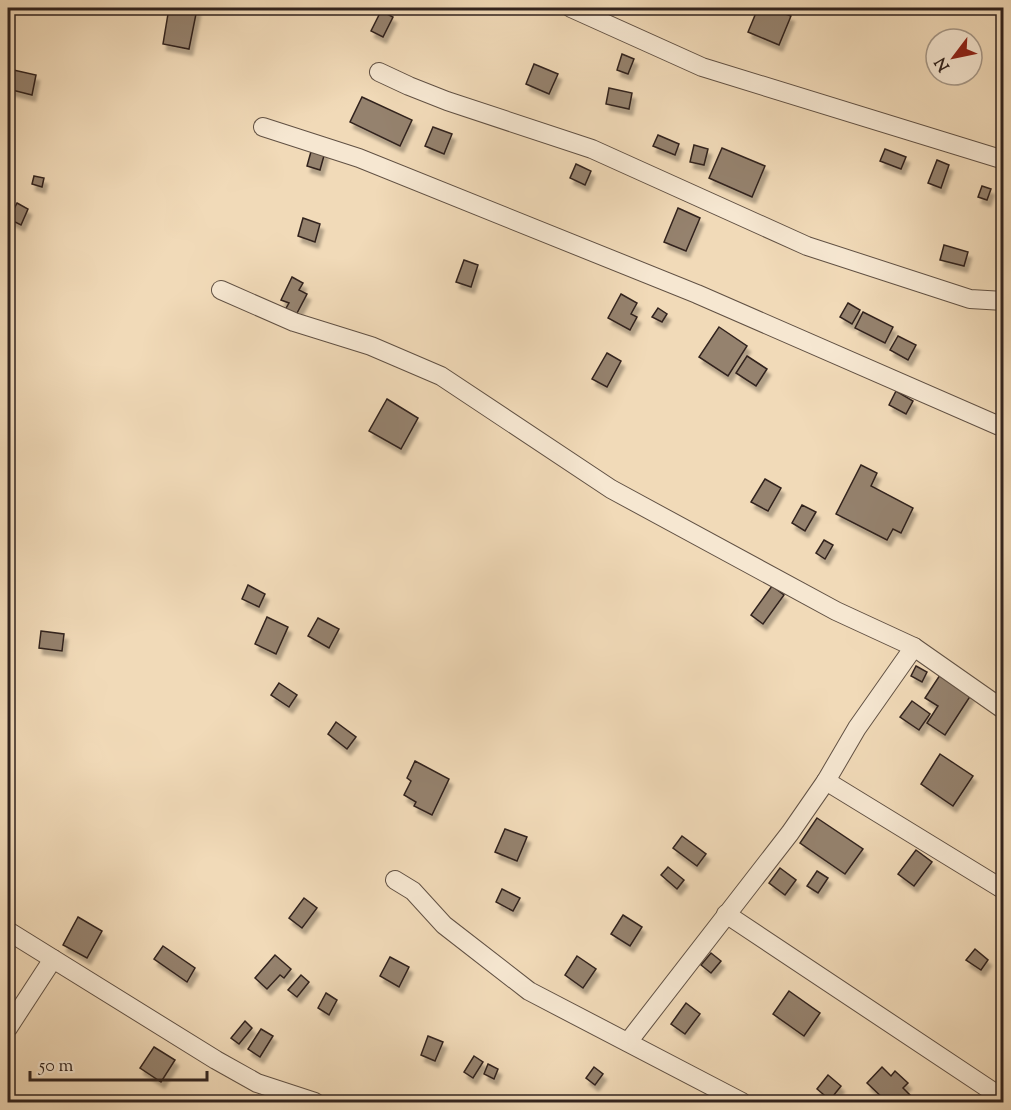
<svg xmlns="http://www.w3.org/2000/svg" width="1011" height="1110" font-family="'Sorts Mill Goudy',serif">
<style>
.building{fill:#95826e;stroke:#31231e;stroke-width:1.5;filter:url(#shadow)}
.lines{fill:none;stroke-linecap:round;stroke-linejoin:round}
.minor-casing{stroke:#615144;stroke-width:20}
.minor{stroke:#f6e7d1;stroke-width:18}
</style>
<defs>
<filter id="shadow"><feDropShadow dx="3.5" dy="6" stdDeviation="1.5" flood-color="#0004"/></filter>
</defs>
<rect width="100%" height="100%" fill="#f1dab8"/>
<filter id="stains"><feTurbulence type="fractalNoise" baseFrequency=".00333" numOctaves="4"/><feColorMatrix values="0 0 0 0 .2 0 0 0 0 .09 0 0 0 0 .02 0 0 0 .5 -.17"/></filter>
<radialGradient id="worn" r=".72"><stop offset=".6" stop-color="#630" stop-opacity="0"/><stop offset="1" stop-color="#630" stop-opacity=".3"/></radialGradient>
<g class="building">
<path d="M169,8L197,9L189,49L163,44Z"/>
<path d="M758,8H769L791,16L779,45L748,32Z"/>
<path d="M381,11L393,17L383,37L371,31Z"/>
<path d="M622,54L634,59L628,74L617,70Z"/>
<path d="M534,64L558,74L549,94L526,84Z"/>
<path d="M9,69L36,75L32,95L8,89Z"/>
<path d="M609,88L632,93L629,109L606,104Z"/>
<path d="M362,97L412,120L400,146L350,122Z"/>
<path d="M433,127L452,134L444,154L425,146Z"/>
<path d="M658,135L679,144L675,155L653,146Z"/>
<path d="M694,145L708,149L704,165L690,162Z"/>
<path d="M312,148L325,152L320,170L307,166Z"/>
<path d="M722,148L765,166L752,197L709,178Z"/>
<path d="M885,149L906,157L901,169L880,161Z"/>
<path d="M937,160L949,165L941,188L928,183Z"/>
<path d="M576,164L591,171L585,185L570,178Z"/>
<path d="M34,176L44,178L42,187L32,184Z"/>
<path d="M982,186L991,189L987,200L978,197Z"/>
<path d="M17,203L28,209L21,225L9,219Z"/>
<path d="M678,208L700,218L686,251L664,242Z"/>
<path d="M303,218L320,224L315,242L298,236Z"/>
<path d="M944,245L968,252L964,266L940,260Z"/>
<path d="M464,260L478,265L471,287L456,282Z"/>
<path d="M292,277L303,283L299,290L307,294L296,315L285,310L289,303L281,300Z"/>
<path d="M621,294L637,303L631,314L637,317L630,330L608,318Z"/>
<path d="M848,303L860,310L852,324L840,317Z"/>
<path d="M658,308L667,314L662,322L652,317Z"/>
<path d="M863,312L893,327L885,343L855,328Z"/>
<path d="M719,327L747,346L728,376L699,357Z"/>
<path d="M898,336L916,345L908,360L890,350Z"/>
<path d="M607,353L621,361L607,387L592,379Z"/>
<path d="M747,356L767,369L756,386L736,373Z"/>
<path d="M896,391L913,401L906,414L889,405Z"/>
<path d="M387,399L418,418L401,449L369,431Z"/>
<path d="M861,465L877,473L871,486L913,508L901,533L893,529L887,540L836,514Z"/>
<path d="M765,479L781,488L768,511L751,502Z"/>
<path d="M802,505L816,512L805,531L792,523Z"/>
<path d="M824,540L833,545L825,559L816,553Z"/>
<path d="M248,585L265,594L259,607L242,599Z"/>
<path d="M772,586L784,595L763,624L751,615Z"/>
<path d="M267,617L288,627L276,654L255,644Z"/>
<path d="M318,618L339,629L329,648L308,636Z"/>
<path d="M41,631L64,634L62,651L39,648Z"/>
<path d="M916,666L927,672L922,682L911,676Z"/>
<path d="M940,675L971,695L945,735L927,723L938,706L925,698Z"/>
<path d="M279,683L297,695L289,707L271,695Z"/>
<path d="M912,701L930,714L919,730L900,717Z"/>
<path d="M336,722L356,737L347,749L328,734Z"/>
<path d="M940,754L973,776L953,806L921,784Z"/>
<path d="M415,761L449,779L432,815L414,806L416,802L404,795L411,781L407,778Z"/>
<path d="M817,818L863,849L845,874L800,843Z"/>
<path d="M505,829L527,837L517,861L495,852Z"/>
<path d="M682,836L706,854L697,866L673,848Z"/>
<path d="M916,850L932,862L914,886L898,874Z"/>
<path d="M668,867L684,880L677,889L661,875Z"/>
<path d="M780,868L796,880L785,895L769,883Z"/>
<path d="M817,871L828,878L818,893L807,886Z"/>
<path d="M502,889L520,898L513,911L496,902Z"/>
<path d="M304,898L317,908L302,928L289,918Z"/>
<path d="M623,915L642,927L630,946L611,934Z"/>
<path d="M78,917L102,931L87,958L63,945Z"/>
<path d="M163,946L195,968L187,982L154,959Z"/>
<path d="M975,949L988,960L981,970L966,960Z"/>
<path d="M711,953L721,961L711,973L701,965Z"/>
<path d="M275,955L291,969L284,978L280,975L267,989L255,978Z"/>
<path d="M577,956L596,969L583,988L565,975Z"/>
<path d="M390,957L409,967L399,987L380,976Z"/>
<path d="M301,975L309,982L297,997L288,990Z"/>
<path d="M789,991L820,1013L804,1036L773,1014Z"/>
<path d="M326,993L337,1000L329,1015L318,1008Z"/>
<path d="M686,1003L700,1014L685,1034L671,1024Z"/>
<path d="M245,1021L252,1028L239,1044L231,1038Z"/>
<path d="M261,1029L273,1036L260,1057L248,1049Z"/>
<path d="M428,1036L443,1042L435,1061L421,1055Z"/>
<path d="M154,1047L175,1060L161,1082L140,1068Z"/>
<path d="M474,1056L483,1062L473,1078L464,1072Z"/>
<path d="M488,1064L498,1069L494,1079L484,1074Z"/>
<path d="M594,1067L603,1074L595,1085L586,1078Z"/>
<path d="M882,1067L891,1076L895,1071L908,1083L903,1088L911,1096L904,1102H887L867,1083Z"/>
<path d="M828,1075L841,1086L830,1100L817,1089Z"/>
</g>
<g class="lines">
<defs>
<g id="minor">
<path d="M571,8L702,67L1004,160"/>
<path d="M379,72L409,86L447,101L592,149L807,246L970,299L1004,301"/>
<path d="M263,127L359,158L697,294L1004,428"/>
<path d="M221,290L294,322L371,346L441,376L611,489L836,611L914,647L1004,710"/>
<path d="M826,781L1004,890"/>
<path d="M395,880L413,891L444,925L529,991L742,1102"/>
<path d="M726,914L1004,1099"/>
<path d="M8,931L216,1060L257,1083L315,1102"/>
<path d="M8,1028L53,959"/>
<path d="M628,1042L790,833L826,781L857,728L914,647"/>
</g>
</defs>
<use href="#minor" class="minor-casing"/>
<use href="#minor" class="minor"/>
</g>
<rect width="1011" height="1110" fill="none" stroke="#f1dab8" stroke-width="30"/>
<rect x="9" y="9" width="993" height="1092" fill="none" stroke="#31231e" stroke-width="3"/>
<rect x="15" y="15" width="981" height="1080" fill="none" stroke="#31231e" stroke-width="1.5"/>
<g transform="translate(954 57) rotate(238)"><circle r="28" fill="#f6e7d1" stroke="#a79989" stroke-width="1.5"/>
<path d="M0-4.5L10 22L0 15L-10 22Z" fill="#8f2418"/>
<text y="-9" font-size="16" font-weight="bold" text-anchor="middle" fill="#31231e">N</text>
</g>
<path d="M30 1071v9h177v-9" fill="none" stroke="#31231e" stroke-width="3"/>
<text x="39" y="1071" font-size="18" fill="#31231e" stroke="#f6e7d1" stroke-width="4.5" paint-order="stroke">50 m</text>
<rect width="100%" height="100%" filter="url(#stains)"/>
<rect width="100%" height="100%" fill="url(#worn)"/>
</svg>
